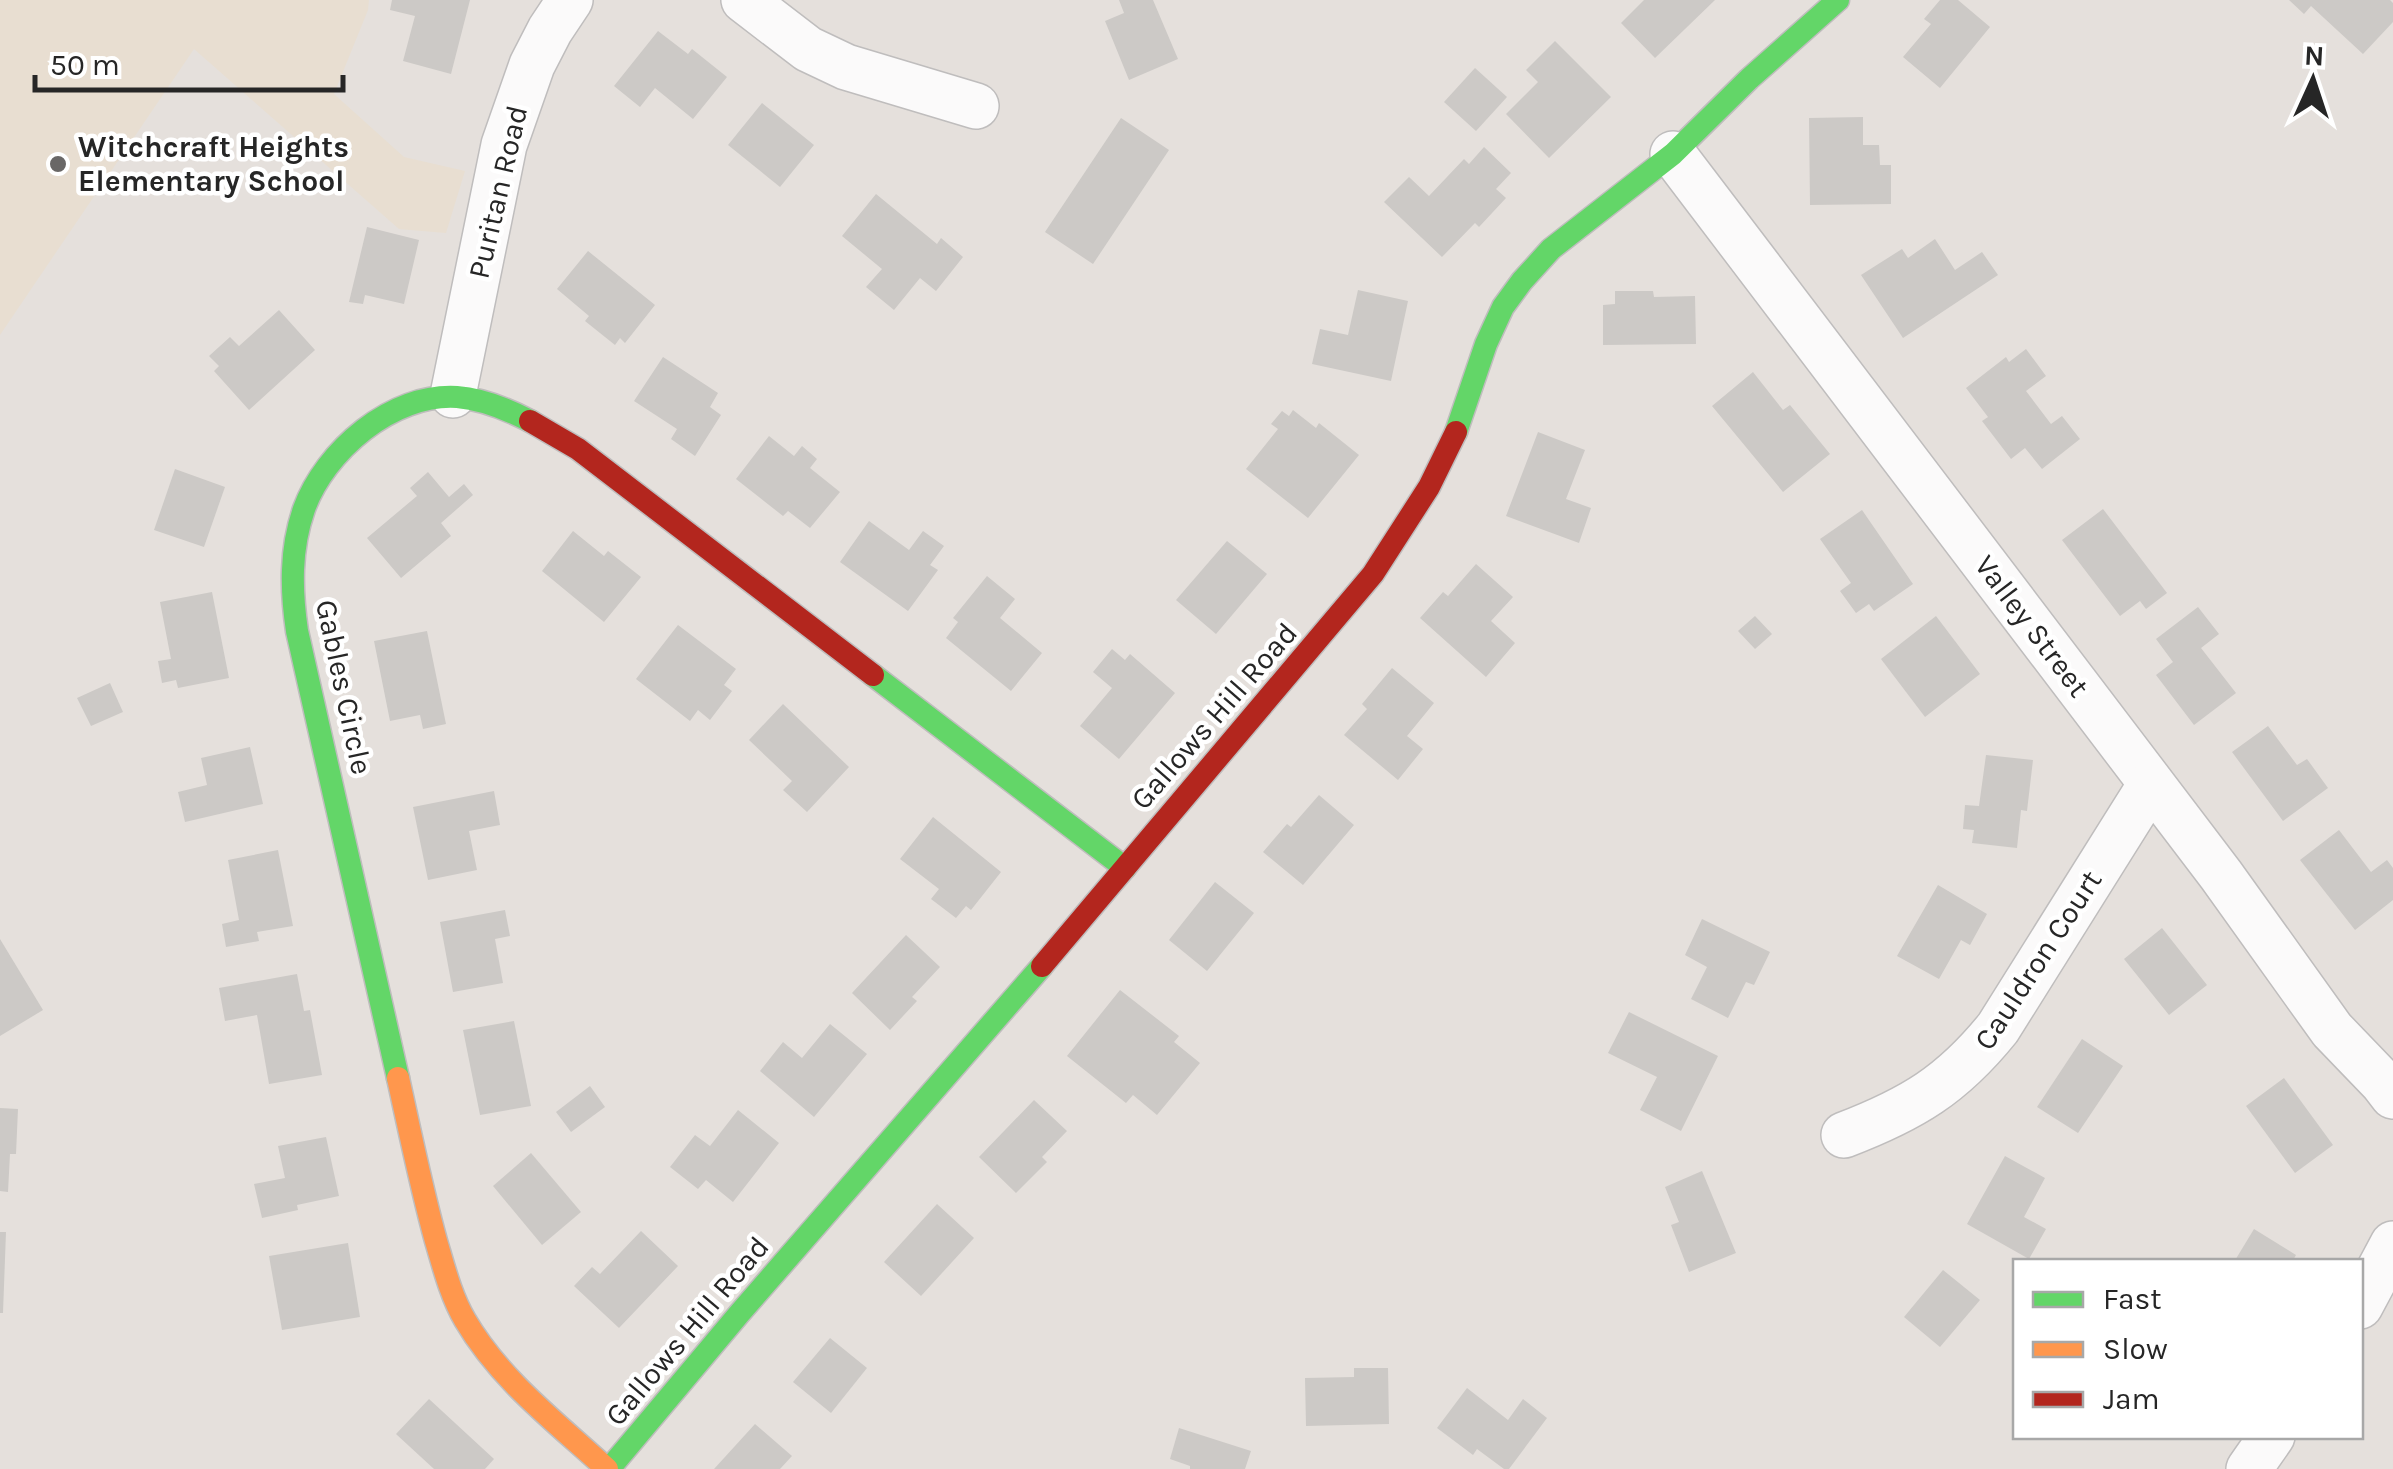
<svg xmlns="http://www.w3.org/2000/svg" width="2393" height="1469" font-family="Karla,sans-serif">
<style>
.education{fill:#e8ded1}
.building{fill:#ccc9c6}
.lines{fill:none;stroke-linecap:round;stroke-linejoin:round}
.street-casing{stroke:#bfbdbd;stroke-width:48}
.fast-casing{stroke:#bfbdbd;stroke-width:25}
.slow-casing{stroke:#bfbdbd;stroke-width:25}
.jam-casing{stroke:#bfbdbd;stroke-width:25}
.street{stroke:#fbfafa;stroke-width:45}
.fast{stroke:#63d668;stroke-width:22}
.slow{stroke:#ff974d;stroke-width:22}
.jam{stroke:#b3261e;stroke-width:22}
.poi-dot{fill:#696766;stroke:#fff;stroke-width:4}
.labels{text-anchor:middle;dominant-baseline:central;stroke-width:9;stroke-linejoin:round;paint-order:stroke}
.poi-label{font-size:30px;font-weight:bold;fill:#262626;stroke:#fff;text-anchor:start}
.street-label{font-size:30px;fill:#262626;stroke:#fff}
</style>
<rect width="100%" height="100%" fill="#e5e0dc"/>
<path class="education" d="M0,0H369L368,10L334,94L404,157L465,171L446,233L399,229L194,49L0,335Z"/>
<g class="building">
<path d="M392,0H470L451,74L403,61L415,16L390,10Z"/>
<path d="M1119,0H1153L1178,59L1129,80L1105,21L1124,13Z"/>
<path d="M1644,0H1715L1655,58L1621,23Z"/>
<path d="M1940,0H1958L1990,27L1940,88L1903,57L1931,24L1924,19Z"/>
<path d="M2289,0H2390L2393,3V22L2363,54L2311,6L2304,14Z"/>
<path d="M658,31L688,54L692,49L727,77L693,119L655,88L640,107L614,86Z"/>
<path d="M1555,41L1611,97L1549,158L1506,114L1538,82L1526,70Z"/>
<path d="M1475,68L1507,97L1476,131L1444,102Z"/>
<path d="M762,103L814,145L780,187L728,145Z"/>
<path d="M1863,117V145H1879L1880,165H1891V204L1810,205L1809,118Z"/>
<path d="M1121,118L1169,150L1093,264L1045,232Z"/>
<path d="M1484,147L1511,173L1496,189L1506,198L1479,227L1475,223L1442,257L1384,202L1409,177L1429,196L1464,159L1469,164Z"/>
<path d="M876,194L937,244L941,238L963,257L936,291L920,278L894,310L866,287L882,269L842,236Z"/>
<path d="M367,227L419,240L404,304L365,295L363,304L349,302Z"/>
<path d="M1935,239L1955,270L1982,252L1998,275L1903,338L1861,275L1902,249L1908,258Z"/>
<path d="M588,251L655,305L625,343L620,338L615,345L585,321L589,316L557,289Z"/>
<path d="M1358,290L1408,301L1391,381L1312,364L1320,329L1348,335Z"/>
<path d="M1615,291H1653L1654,297L1695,296L1696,344L1603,345V305L1615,304Z"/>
<path d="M279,310L315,350L249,410L214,371L219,366L209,356L230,337L239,346Z"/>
<path d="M2026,349L2046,376L2026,391L2051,424L2062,416L2080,439L2042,469L2025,448L2011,459L1982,421L1988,417L1966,388L2006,357L2009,362Z"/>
<path d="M663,357L718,393L710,407L721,415L695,456L671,439L677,429L634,401Z"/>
<path d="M1753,372L1783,410L1790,405L1830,454L1783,492L1712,406Z"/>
<path d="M1293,410L1316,428L1319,423L1359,455L1308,518L1246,469L1278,429L1271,424L1282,411L1289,416Z"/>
<path d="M1538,432L1585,450L1566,499L1591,508L1579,543L1506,516Z"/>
<path d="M769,436L794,456L802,446L817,459L810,468L840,492L810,528L788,511L783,516L736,479Z"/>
<path d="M175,469L225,487L204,547L154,530Z"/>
<path d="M428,472L449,497L464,484L473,495L441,523L451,536L401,578L367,538L417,496L410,488Z"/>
<path d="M2103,509L2167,593L2146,609L2140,601L2120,616L2062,540Z"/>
<path d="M1862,510L1913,584L1874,611L1869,604L1856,613L1840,591L1851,583L1820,539Z"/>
<path d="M869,521L909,550L923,531L944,546L930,565L938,570L908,611L840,562Z"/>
<path d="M573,531L604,556L608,551L641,577L604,622L542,571Z"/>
<path d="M1227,541L1267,574L1216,634L1176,600Z"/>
<path d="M1476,564L1513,597L1491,621L1515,643L1486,677L1420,618L1443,592L1448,596Z"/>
<path d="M987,576L1015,599L1000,618L1042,653L1011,691L946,638L958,622L953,618Z"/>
<path d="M212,592L229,678L178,688L176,680L162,683L158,661L171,659L160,602Z"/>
<path d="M2198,607L2219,634L2201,648L2236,693L2194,725L2156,675L2173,662L2156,639Z"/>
<path d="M1755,616L1772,634L1755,649L1738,631Z"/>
<path d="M1936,616L1980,674L1925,717L1881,659Z"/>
<path d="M678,625L736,669L724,685L732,691L710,720L698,710L690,721L636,679Z"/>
<path d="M427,631L446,724L423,729L420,715L390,721L374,641Z"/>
<path d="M1112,649L1125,660L1130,654L1175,693L1119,759L1080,726L1112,688L1093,672Z"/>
<path d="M1392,668L1434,703L1407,736L1423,749L1398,780L1344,735L1367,709L1362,704Z"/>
<path d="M110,683L123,712L91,726L77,698Z"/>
<path d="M783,704L849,767L807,812L783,790L792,781L749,740Z"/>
<path d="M2268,726L2297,765L2307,759L2328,788L2283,821L2232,752Z"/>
<path d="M250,747L263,804L185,822L178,792L207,785L201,758Z"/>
<path d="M1986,755L2033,760L2027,811L2021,810L2017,848L1972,843L1974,830L1963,829L1965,805L1979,806Z"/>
<path d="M494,791L500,825L469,831L477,870L428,880L413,807Z"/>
<path d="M1319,795L1354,825L1303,885L1263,852L1287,824L1291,827Z"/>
<path d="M933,817L1001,872L971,910L966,906L956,918L931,899L939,889L900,859Z"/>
<path d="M2339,830L2371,872L2387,860L2393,868V900L2355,930L2300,860Z"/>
<path d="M278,850L293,926L257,932L259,941L226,947L222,924L239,920L228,860Z"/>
<path d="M1215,882L1254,913L1207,971L1169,940Z"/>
<path d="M1938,885L1987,914L1970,945L1961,940L1939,979L1897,956Z"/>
<path d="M505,910L510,936L495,939L503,983L453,992L440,922Z"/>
<path d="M1702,919L1770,952L1754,985L1746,982L1728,1018L1691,999L1707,967L1685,955Z"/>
<path d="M2162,928L2207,985L2169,1015L2124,959Z"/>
<path d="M906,935L940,967L912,997L917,1001L890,1030L852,993Z"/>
<path d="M0,939L43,1010L0,1036Z"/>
<path d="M297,974L304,1011L310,1010L322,1075L269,1084L257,1015L225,1021L219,988Z"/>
<path d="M1120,990L1179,1036L1174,1042L1200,1063L1157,1115L1133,1095L1126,1103L1067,1056Z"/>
<path d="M1629,1012L1718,1056L1681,1131L1640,1110L1657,1077L1608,1053Z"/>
<path d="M514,1021L531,1106L480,1115L463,1030Z"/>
<path d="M830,1024L867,1054L814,1117L760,1071L783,1042L802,1058Z"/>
<path d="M2082,1039L2123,1066L2078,1133L2037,1107Z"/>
<path d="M2284,1078L2333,1145L2295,1173L2246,1106Z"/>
<path d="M590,1086L605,1107L571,1132L556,1112Z"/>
<path d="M1034,1100L1067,1131L1042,1157L1047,1162L1016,1193L979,1157Z"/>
<path d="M0,1108L18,1109L16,1154H10L8,1192L0,1191Z"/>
<path d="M738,1110L779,1143L733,1202L706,1180L698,1189L670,1167L695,1135L710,1146Z"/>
<path d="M326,1137L339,1196L297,1205L298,1210L262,1218L254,1184L285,1178L278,1146Z"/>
<path d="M531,1153L581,1212L542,1245L493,1186Z"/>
<path d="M2005,1156L2045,1178L2024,1217L2046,1229L2029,1259L1967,1224Z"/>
<path d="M1702,1171L1736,1253L1689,1272L1671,1225L1679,1222L1665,1187Z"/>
<path d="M937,1204L974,1238L921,1296L884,1262Z"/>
<path d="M2254,1229L2296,1255L2292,1262H2234Z"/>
<path d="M641,1231L678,1266L619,1328L574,1286L592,1267L600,1274Z"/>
<path d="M0,1232H6L3,1313H0Z"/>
<path d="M348,1243L360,1317L282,1330L269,1256Z"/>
<path d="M1943,1270L1980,1300L1940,1347L1904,1317Z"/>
<path d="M830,1338L867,1368L831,1413L793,1382Z"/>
<path d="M1354,1368H1388L1389,1424L1306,1426L1305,1378L1354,1377Z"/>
<path d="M1467,1388L1508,1420L1523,1399L1547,1418L1509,1469H1504L1477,1449L1473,1455L1437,1428Z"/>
<path d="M429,1399L494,1459L485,1469H434L396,1434Z"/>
<path d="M755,1424L792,1456L780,1469H714Z"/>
<path d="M1179,1428L1251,1451L1245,1469H1190V1466L1170,1459Z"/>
</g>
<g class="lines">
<defs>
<g id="street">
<path d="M744,0L808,49L846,67L976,106"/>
<path d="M1673,154L2221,875L2332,1030L2383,1083L2393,1096"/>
<path d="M453,395L504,145L532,65L550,30L570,0"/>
<path d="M1844,1135C1912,1109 1952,1085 1998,1028L2151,784"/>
<path d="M2360,1306L2393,1244"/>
<path d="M2249,1469L2272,1436"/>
</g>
<g id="fast">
<path d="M1456,432L1486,344L1503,307L1522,281L1551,249L1673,154L1749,79L1838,0"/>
<path d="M873,675L1125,868"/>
<path d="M398,1078L297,631C291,590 290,549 304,509C325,451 392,393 457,397C483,399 507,409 530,421"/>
<path d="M609,1469L739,1314L1042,966"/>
</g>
<path id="slow" d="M398,1078C410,1132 421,1187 436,1241C444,1268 451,1296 465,1320C500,1380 557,1423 607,1469"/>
<g id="jam">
<path d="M530,421L578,449L873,675"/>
<path d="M1042,966L1373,574L1429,487L1456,432"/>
</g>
</defs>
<use href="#street" class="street-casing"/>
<use href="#fast" class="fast-casing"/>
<use href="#slow" class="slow-casing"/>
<use href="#jam" class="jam-casing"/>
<use href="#street" class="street"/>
<use href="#fast" class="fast"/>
<use href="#slow" class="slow"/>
<use href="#jam" class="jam"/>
</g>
<circle class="poi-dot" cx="58" cy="164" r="10"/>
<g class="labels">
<g class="poi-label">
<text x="78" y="147">Witchcraft Heights<tspan x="78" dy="34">Elementary School</tspan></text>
</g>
<g class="street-label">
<text transform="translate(498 192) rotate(-77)">Puritan Road</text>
<text transform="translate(2032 626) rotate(53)">Valley Street</text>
<text transform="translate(344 687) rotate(78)">Gables Circle</text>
<text transform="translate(1214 716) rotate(-49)">Gallows Hill Road</text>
<text transform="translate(2038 960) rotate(-57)">Cauldron Court</text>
<text transform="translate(687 1331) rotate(-50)">Gallows Hill Road</text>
</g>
</g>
<rect x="2013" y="1259" width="350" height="180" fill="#ffffff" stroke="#a8a8a8" stroke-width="2.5"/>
<rect x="2033" y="1292" width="50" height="15" fill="#63d668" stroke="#a8a8a8" stroke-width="2.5"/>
<text x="2103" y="1309" font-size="30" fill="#262626">Fast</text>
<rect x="2033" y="1342" width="50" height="15" fill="#ff974d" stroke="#a8a8a8" stroke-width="2.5"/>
<text x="2103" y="1359" font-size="30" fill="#262626">Slow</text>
<rect x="2033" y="1392" width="50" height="15" fill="#b3261e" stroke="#a8a8a8" stroke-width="2.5"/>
<text x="2103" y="1409" font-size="30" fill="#262626">Jam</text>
<g transform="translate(2313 80) rotate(3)" stroke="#ffffff" stroke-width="8" paint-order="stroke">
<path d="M0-8L18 38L0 25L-18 38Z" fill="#262626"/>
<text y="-15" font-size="28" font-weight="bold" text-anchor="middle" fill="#262626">N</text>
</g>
<path d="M35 75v15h308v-15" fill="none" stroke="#262626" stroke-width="5"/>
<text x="50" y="75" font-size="30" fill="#262626" stroke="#ffffff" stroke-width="8" paint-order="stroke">50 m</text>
</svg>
